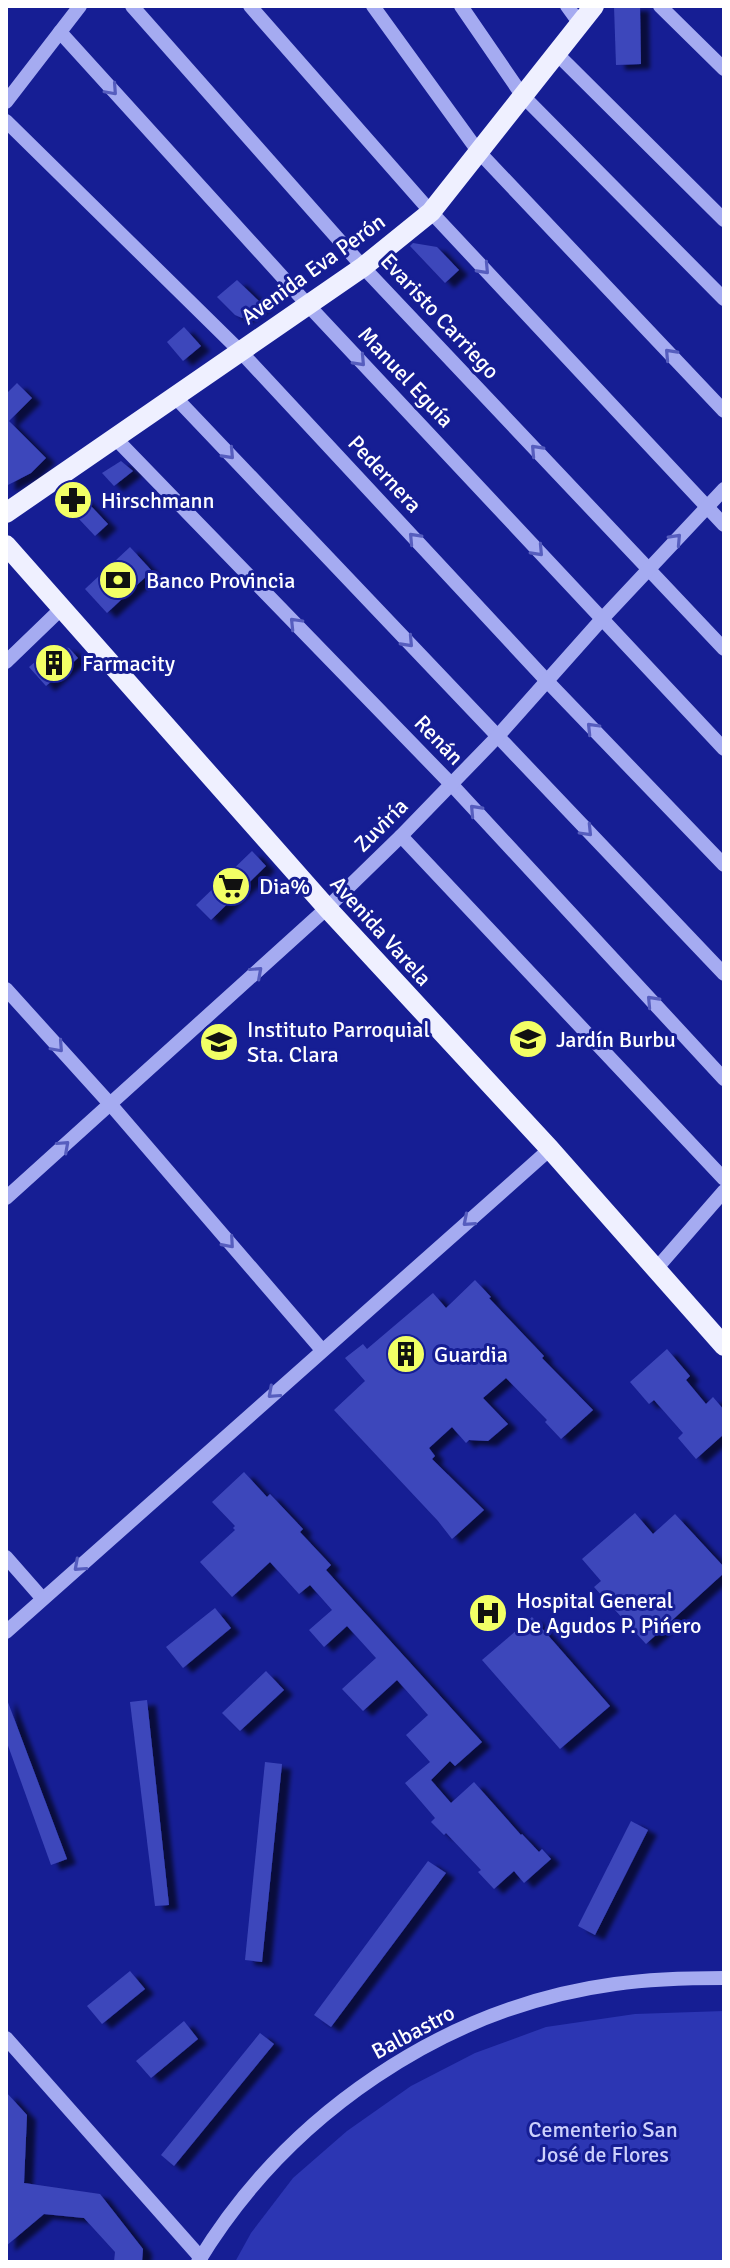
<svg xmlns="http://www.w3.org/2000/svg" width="730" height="2268" font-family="Signika,sans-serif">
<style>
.green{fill:#2c36b3}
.building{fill:#3e47bb;filter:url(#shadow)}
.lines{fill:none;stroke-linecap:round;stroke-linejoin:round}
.minor{stroke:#a5abf1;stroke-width:14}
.major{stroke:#eff0ff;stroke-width:20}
.oneway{stroke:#565dbe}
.labels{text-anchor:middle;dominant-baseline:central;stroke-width:6;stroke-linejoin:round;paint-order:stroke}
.street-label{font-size:22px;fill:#fff;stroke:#161e94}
.poi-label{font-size:22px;fill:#fff;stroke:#161e94;text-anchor:start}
.park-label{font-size:22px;fill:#ccd0fc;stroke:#161e94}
</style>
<defs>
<filter id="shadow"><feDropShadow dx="9" dy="5" stdDeviation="2" flood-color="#0009"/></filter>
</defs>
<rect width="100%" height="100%" fill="#161e94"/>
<path class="green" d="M724,2011V2262H235L251,2233L293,2178L347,2131L411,2086L475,2053L546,2027L635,2014Z"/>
<g class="building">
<path d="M614,6H640L641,64L616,65Z"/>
<path d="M413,243L437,247L459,270L445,283L410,246Z"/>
<path d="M237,280L263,305L242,318L235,315L217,297Z"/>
<path d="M184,327L201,346L183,361L167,342Z"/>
<path d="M17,383L32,398L9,421L46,458L31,473L6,486V394Z"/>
<path d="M121,461L133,471L114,486L102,473Z"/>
<path d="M75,489L108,524L95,536L62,501Z"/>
<path d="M130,547L152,571L107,613L85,589Z"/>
<path d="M54,646L69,648L78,658L46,686L29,667Z"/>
<path d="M252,851L266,866L211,920L196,905Z"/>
<path d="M475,1280L491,1297L489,1298L544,1356L542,1358L593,1410L561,1439L545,1422L547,1420L506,1378L483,1398L508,1424L488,1441L469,1440L466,1443L452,1427L429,1448L435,1456L432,1459L484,1510L452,1539L438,1521L334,1410L365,1381L345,1358L363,1344L367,1349L433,1293L446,1308Z"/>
<path d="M667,1349L690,1376L686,1380L706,1404L713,1397L724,1410V1434L696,1459L678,1438L683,1433L654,1400L649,1404L630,1382Z"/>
<path d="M244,1472L267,1497L270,1494L303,1529L300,1532L331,1565L326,1570L482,1742L455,1766L450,1761L431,1780L451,1803L474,1782L521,1835L522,1834L539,1852L542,1849L551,1859L524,1883L514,1871L494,1889L478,1872L481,1870L446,1833L444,1835L431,1822L435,1818L405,1783L430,1762L406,1735L428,1715L397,1680L363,1711L342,1689L376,1658L347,1626L324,1647L309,1630L332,1610L310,1585L299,1594L270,1562L232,1597L200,1562L235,1530L233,1528L235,1526L212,1502Z"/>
<path d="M635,1513L653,1534L675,1514L724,1567V1573L646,1644L594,1587L601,1581L582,1559Z"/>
<path d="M215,1608L231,1628L183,1668L166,1647Z"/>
<path d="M532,1617L610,1706L560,1749L482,1660Z"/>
<path d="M266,1671L284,1690L240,1731L222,1713Z"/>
<path d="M6,1697L67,1859L51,1865L6,1740Z"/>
<path d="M147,1700L169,1905L155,1906L130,1702Z"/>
<path d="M265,1762L282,1764L262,1962L245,1960Z"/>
<path d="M631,1821L648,1830L595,1935L578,1926Z"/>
<path d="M428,1861L446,1873L331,2027L314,2015Z"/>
<path d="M130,1971L145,1989L102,2024L87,2006Z"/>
<path d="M184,2021L198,2039L151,2078L136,2061Z"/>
<path d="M260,2033L274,2044L174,2166L161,2155Z"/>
<path d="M6,2092L27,2115L24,2183L100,2194L143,2249L142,2262H114L115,2252L84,2218L44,2214L6,2246Z"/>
</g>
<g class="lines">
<g class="minor">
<path d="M132,6L363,267L724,649"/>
<path d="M250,6L431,212L724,525"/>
<path d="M373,6L478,151L724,411"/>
<path d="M461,6L522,95L724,299"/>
<path d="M567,6L580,24"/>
<path d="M660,6L724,69"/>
<path d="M60,32L307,304L724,749"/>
<path d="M556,53L724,220"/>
<path d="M6,102L80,6"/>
<path d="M6,121L240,351L546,680L724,865"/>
<path d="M175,397L724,974"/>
<path d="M116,439L452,785L724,1079"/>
<path d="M6,662L63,607"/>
<path d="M401,836L724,1179"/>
<path d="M6,989L111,1105L322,1350"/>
<path d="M6,1198L327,908L401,836L497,737L602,619L724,489"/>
<path d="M656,1269L724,1191"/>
<path d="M6,1557L42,1598"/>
<path d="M6,1632L550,1149"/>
<path d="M6,2038L201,2258"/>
<path d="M198,2262C287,2115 444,2007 615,1984C651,1979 687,1978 724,1978"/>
</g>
<g class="major">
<path d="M6,513L363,267L431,212L594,6"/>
<path d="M6,545L327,908L550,1149L724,1346"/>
</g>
</g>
<defs><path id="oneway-chevron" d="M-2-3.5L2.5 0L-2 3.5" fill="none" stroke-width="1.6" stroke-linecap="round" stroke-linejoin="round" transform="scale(2)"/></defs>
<g class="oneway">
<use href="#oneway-chevron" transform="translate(112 90) rotate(48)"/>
<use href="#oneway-chevron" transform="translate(484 269) rotate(47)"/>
<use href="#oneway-chevron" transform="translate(670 354) rotate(-133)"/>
<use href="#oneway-chevron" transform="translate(360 361) rotate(47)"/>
<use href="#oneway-chevron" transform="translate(536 450) rotate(-133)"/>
<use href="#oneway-chevron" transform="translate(229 454) rotate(47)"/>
<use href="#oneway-chevron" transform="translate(414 538) rotate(-133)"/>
<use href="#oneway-chevron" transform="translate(676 539) rotate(-47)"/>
<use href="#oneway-chevron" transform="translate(538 551) rotate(47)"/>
<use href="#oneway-chevron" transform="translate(295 623) rotate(-134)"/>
<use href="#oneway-chevron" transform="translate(408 642) rotate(47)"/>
<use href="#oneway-chevron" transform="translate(592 728) rotate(-134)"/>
<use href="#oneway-chevron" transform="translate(475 810) rotate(-133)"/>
<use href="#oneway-chevron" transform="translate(587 831) rotate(46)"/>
<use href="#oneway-chevron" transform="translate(257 972) rotate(-42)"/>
<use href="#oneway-chevron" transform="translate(652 1001) rotate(-133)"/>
<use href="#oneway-chevron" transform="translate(58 1047) rotate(48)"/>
<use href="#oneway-chevron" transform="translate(64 1146) rotate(-42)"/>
<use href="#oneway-chevron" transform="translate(468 1221) rotate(139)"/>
<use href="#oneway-chevron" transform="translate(229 1243) rotate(49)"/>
<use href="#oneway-chevron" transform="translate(273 1393) rotate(138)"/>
<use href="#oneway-chevron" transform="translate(79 1566) rotate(138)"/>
</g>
<defs>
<symbol id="pharmacy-disc" viewBox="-11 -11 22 22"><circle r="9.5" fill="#f2ff65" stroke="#161e94"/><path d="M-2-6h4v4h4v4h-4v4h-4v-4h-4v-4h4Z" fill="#111"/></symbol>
<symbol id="bank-disc" viewBox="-11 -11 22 22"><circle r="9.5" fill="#f2ff65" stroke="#161e94"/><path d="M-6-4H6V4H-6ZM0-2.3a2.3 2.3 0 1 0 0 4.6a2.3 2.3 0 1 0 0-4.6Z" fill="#111"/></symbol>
<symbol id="building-disc" viewBox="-11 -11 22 22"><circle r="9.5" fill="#f2ff65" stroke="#161e94"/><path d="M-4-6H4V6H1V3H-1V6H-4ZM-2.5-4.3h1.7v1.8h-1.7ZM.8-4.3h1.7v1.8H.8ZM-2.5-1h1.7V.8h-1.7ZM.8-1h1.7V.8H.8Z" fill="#111"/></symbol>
<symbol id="supermarket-disc" viewBox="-11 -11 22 22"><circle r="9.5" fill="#f2ff65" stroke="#161e94"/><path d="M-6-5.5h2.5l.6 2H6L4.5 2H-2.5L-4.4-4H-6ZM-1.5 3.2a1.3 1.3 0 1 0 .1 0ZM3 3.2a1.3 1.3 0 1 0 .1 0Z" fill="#111"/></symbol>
<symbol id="school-disc" viewBox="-11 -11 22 22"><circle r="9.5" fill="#f2ff65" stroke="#161e94"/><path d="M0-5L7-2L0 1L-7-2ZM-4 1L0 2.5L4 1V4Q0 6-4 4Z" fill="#111"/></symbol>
<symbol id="hospital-disc" viewBox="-11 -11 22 22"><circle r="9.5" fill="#f2ff65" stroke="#161e94"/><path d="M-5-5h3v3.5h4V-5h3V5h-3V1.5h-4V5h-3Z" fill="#111"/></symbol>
</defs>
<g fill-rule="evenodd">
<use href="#pharmacy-disc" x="51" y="478" width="44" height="44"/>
<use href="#bank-disc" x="96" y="558" width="44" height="44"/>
<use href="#building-disc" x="32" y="641" width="44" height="44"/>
<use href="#supermarket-disc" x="209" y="864" width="44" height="44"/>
<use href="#school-disc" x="506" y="1017" width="44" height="44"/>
<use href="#school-disc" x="197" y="1020" width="44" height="44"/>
<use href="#building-disc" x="384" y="1332" width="44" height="44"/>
<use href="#hospital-disc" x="466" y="1591" width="44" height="44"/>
</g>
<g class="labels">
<g class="street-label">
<text transform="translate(313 269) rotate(-36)">Avenida Eva Perón</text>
<text transform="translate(440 316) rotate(47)">Evaristo Carriego</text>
<text transform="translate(406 377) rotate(47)">Manuel Eguía</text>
<text transform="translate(385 474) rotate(47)">Pedernera</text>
<text transform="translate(439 740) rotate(46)">Renán</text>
<text transform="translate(381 825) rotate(-45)">Zuviría</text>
<text transform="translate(381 931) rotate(48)">Avenida Varela</text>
<text transform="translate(413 2032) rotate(-28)">Balbastro</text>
</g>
<g class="poi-label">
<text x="101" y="500">Hirschmann</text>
<text x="146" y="580">Banco Provincia</text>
<text x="82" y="663">Farmacity</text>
<text x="259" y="886">Dia%</text>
<text x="247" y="1029">Instituto Parroquial<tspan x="247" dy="25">Sta. Clara</tspan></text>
<text x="556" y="1039">Jardín Burbu</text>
<text x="434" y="1354">Guardia</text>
<text x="516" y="1600">Hospital General<tspan x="516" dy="25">De Agudos P. Pińero</tspan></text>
</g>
<g class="park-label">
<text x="603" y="2129">Cementerio San<tspan x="603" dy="25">José de Flores</tspan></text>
</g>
</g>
<rect width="730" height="2268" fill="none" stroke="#ffffff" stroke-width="16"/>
</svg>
